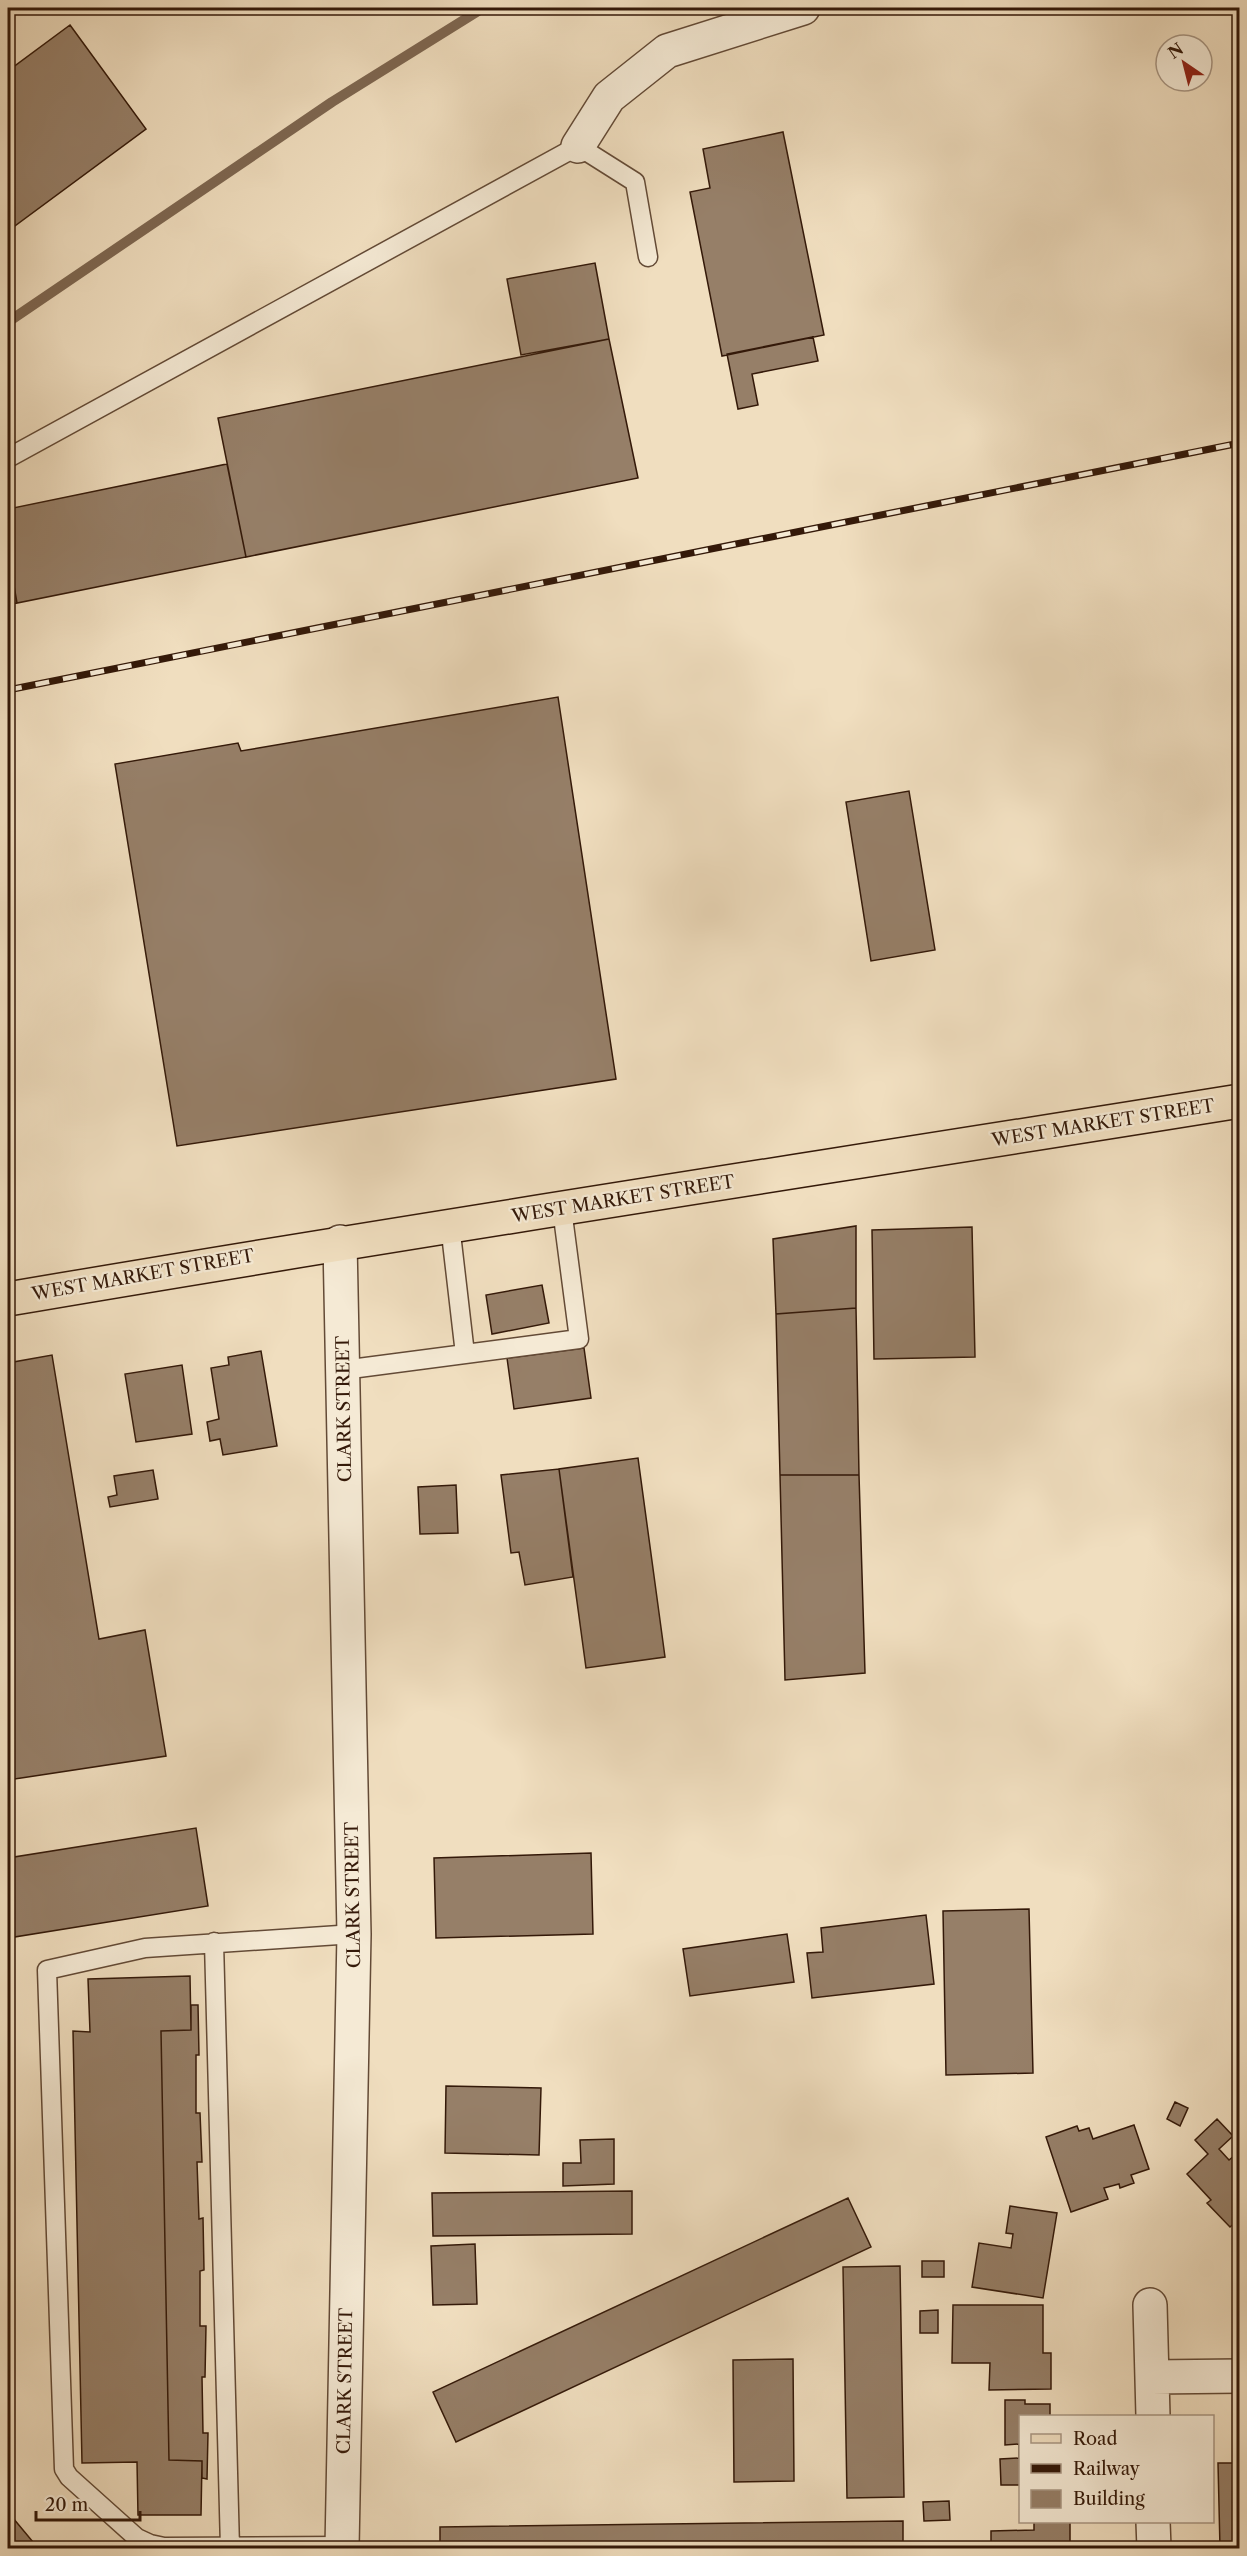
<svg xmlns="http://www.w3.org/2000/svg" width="1247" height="2556" viewBox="0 0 1247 2556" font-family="'Libre Caslon Text',serif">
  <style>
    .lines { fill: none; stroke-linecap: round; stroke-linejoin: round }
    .stream { stroke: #7e6751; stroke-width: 10 }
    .building { fill: #967f68; stroke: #341909; stroke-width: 1.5 }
    .service-casing { stroke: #634a36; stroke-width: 21 }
    .minor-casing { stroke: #634a36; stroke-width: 36 }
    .primary-casing { stroke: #341909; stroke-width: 36 }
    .service { stroke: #f5ead5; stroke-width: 18 }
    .minor { stroke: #f5ead5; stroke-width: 33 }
    .primary { stroke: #f0debf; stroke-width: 33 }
    .rail-casing { stroke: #341909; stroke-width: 7 }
    .rail { stroke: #f5ead5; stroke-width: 4.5; stroke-dasharray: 14; stroke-linecap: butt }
    .labels { text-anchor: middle; stroke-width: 4.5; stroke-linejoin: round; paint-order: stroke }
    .street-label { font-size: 18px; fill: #341909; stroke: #f5ead5 }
  </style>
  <rect width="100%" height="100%" fill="#f0debf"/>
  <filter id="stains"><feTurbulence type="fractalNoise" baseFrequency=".00333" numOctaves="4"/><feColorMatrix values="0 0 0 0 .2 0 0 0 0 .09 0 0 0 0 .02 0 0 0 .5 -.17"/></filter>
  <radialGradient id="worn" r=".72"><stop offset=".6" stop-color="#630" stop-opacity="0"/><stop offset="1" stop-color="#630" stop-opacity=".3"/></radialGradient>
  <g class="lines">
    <!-- stream -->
    <path class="stream" d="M 8,322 L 332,102 L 483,8"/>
  </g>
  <!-- building -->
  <path class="building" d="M 70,25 L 146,129 L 8,231 L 8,71 Z
    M 783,132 L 824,335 L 722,356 L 690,192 L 710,188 L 703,149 Z
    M 595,263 L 609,339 L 521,355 L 507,279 Z
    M 813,337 L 818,361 L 752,374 L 758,405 L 738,409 L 727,354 Z
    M 609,339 L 638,478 L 246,557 L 218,418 Z
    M 227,464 L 246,557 L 17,603 L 8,552 L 8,509 Z
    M 8,552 L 17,603 L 8,605 Z
    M 558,697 L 616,1079 L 177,1146 L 115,764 L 238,743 L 241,751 Z
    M 909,791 L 935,950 L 871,961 L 846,802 Z
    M 856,1226 L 856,1308 L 776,1314 L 773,1239 Z
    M 972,1227 L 975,1357 L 874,1359 L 872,1230 Z
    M 542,1285 L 549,1323 L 492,1334 L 486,1295 Z
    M 856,1308 L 859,1475 L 780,1475 L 776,1314 Z
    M 584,1348 L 591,1398 L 514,1409 L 507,1358 Z
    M 261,1351 L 277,1446 L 223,1455 L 220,1439 L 210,1441 L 207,1422 L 219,1419 L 211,1368 L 229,1365 L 228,1357 Z
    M 52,1355 L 99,1639 L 145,1630 L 166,1756 L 8,1780 L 8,1363 Z
    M 182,1365 L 192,1434 L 136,1442 L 125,1374 Z
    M 638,1458 L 665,1657 L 586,1668 L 559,1469 Z
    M 559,1469 L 573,1577 L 525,1585 L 519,1552 L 511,1553 L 501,1475 Z
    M 153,1470 L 158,1499 L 110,1507 L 108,1497 L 117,1495 L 114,1476 Z
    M 780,1475 L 859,1475 L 865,1673 L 785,1680 Z
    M 456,1485 L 458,1533 L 420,1534 L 418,1487 Z
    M 196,1828 L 208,1906 L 8,1938 L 8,1858 Z
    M 591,1853 L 593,1934 L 436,1938 L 434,1858 Z
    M 1029,1909 L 1033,2073 L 946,2075 L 943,1911 Z
    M 926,1915 L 934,1984 L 812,1998 L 807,1953 L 823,1952 L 821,1928 Z
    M 787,1934 L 794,1982 L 690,1996 L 683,1949 Z
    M 190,1976 L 191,2030 L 161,2031 L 169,2460 L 202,2461 L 201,2515 L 138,2515 L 137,2462 L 82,2463 L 73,2031 L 90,2032 L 88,1979 Z
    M 191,2005 L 198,2005 L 199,2055 L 196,2055 L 196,2113 L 200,2113 L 202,2162 L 197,2162 L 199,2219 L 203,2218 L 204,2270 L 200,2271 L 200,2326 L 206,2326 L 205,2377 L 202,2377 L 203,2433 L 208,2433 L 207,2479 L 202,2478 L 202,2461 L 169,2460 L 161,2031 L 191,2030 Z
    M 446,2086 L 541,2088 L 539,2155 L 445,2153 Z
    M 1175,2102 L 1188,2108 L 1180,2126 L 1167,2119 Z
    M 1217,2119 L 1233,2136 L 1219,2149 L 1229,2160 L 1240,2151 L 1240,2218 L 1230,2227 L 1207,2203 L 1211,2200 L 1187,2174 L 1208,2154 L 1195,2140 Z
    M 1134,2125 L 1149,2169 L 1131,2175 L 1134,2183 L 1120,2188 L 1119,2184 L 1104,2188 L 1108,2199 L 1071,2212 L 1046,2137 L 1077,2126 L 1079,2131 L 1089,2128 L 1093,2139 Z
    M 614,2139 L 614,2184 L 563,2186 L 563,2163 L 581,2163 L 580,2140 Z
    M 632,2191 L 632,2234 L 433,2236 L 432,2193 Z
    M 848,2198 L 871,2247 L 456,2442 L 433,2392 Z
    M 1010,2206 L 1057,2213 L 1043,2298 L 972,2287 L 979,2243 L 1011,2248 L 1013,2234 L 1006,2233 Z
    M 475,2244 L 477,2304 L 433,2305 L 431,2246 Z
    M 922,2261 L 944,2261 L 944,2277 L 922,2277 Z
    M 900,2266 L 904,2497 L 847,2498 L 843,2267 Z
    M 953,2305 L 1043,2305 L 1043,2353 L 1051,2353 L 1051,2389 L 989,2390 L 990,2363 L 952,2363 Z
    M 938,2310 L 938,2333 L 920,2333 L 920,2311 Z
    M 793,2359 L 794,2481 L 734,2482 L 733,2360 Z
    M 1005,2400 L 1025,2400 L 1025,2404 L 1050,2404 L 1050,2416 L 1020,2416 L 1020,2485 L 1001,2485 L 1000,2459 L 1019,2458 L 1019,2444 L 1005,2445 Z
    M 1218,2463 L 1240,2463 L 1240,2548 L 1220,2548 Z
    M 949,2501 L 950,2520 L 924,2521 L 923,2502 Z
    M 8,2512 L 38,2548 L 8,2548 Z
    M 903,2521 L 903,2548 L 440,2548 L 440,2527 Z
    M 1034,2522 L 1070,2522 L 1070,2548 L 991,2548 L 991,2531 L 1034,2530 Z"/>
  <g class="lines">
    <defs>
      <path id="service" d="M 8,458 L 578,146 L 635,182 L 648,257
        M 450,1225 L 465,1354
        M 343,1370 L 579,1339 L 562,1209
        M 214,1942 L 230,2548
        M 342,2546 L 164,2547 L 150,2544 L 137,2538 L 69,2477 L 64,2469 L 47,1970 L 145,1948 L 354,1934"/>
      <path id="minor" d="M 578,146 L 609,97 L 667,51 L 803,8
        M 340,1242 L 354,1934 L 342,2548
        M 1150,2305 L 1153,2416
        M 1152,2377 L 1240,2376
        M 1153,2522 L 1154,2548"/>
      <path id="primary" d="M 8,1299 C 417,1229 829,1167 1240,1101"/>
    </defs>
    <!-- service casing -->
    <use href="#service" class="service-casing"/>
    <!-- minor casing -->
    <use href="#minor" class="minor-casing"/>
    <!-- primary casing -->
    <use href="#primary" class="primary-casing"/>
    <!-- service -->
    <use href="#service" class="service"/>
    <!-- minor -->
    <use href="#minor" class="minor"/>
    <!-- primary -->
    <use href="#primary" class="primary"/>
    <defs>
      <path id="rail" d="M 8,690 L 1240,443"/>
    </defs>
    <!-- rail casing -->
    <use href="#rail" class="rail-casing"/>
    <!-- rail -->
    <use href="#rail" class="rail"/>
  </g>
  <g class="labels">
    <!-- street labels -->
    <g class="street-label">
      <text transform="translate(1103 1123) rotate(-9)" y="6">WEST MARKET STREET</text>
      <text transform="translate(623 1199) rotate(-9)" y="6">WEST MARKET STREET</text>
      <text transform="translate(143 1275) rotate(-10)" y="6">WEST MARKET STREET</text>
      <text transform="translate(344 1409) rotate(-91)" y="6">CLARK STREET</text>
      <text transform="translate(353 1895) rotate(-91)" y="6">CLARK STREET</text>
      <text transform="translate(345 2381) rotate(-89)" y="6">CLARK STREET</text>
    </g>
  </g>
  <!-- margin -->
  <rect width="1247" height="2556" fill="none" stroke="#f0debf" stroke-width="30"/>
  <rect x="9" y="9" width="1229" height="2538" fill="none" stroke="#341909" stroke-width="3"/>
  <rect x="15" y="15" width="1217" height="2526" fill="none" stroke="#341909" stroke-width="1.5"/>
  <!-- legend -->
  <rect x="1019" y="2415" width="195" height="108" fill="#f5ead5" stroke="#a89683" stroke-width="1.5"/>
  <rect x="1031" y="2434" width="30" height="9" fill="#f0debf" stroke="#a89683" stroke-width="1.5"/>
  <text x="1073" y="2445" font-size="18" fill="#341909">Road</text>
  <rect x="1031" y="2464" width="30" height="9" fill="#341909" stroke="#a89683" stroke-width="1.5"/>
  <text x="1073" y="2475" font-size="18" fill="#341909">Railway</text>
  <rect x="1031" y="2490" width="30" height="18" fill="#967f68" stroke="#a89683" stroke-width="1.5"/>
  <text x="1073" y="2505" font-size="18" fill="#341909">Building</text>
  <!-- north arrow -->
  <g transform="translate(1184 63) rotate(325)"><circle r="28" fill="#f5ead5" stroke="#a89683" stroke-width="1.5"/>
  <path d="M0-4.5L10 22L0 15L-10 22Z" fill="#8f2418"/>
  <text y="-9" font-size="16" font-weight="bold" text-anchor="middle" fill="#341909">N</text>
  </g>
  <!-- scale -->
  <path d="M36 2511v9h104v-9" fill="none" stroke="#341909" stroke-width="3"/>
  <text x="45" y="2511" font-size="18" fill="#341909" stroke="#f5ead5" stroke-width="4.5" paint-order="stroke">20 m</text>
  <rect width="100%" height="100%" filter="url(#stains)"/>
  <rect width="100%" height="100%" fill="url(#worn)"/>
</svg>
